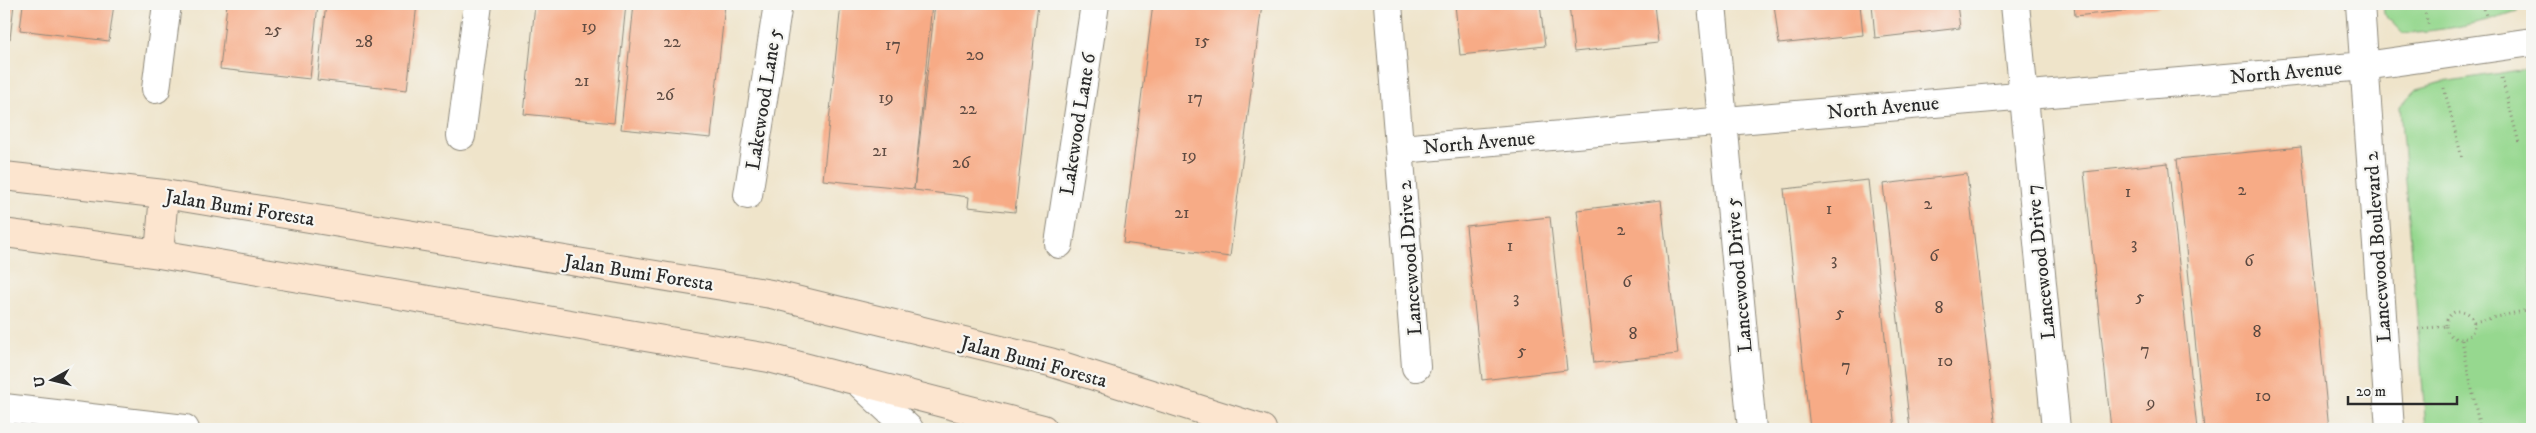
<svg xmlns="http://www.w3.org/2000/svg" width="2536" height="433" viewBox="0 0 2536 433" font-family="'IM FELL DW Pica',serif">
  <style>
    .green { fill: #96d88f; stroke: #60825d }
    .building { fill: #f7ab86 }
    .lines { fill: none; stroke-linecap: round; stroke-linejoin: round }
    .street-casing { stroke: #8d887a; stroke-width: 30 }
    .secondary-casing { stroke: #8d887a; stroke-width: 30 }
    .path { stroke: #8d887a; stroke-width: 3; stroke-dasharray: 1 4; stroke-linecap: butt }
    .street { stroke: #fff; stroke-width: 28 }
    .secondary { stroke: #fce5cf; stroke-width: 28 }
    .labels { text-anchor: middle; stroke-width: 4.5; stroke-linejoin: round; paint-order: stroke }
    .number-label { font-size: 18px; fill: #5e4b42 }
    .street-label { font-size: 20px; fill: #2b2b2b; stroke: #f6f6f2 }
  </style>
  <rect width="100%" height="100%" fill="#f6f6f2"/>
  <filter id="ink" filterUnits="userSpaceOnUse"><feTurbulence type="fractalNoise" baseFrequency=".02" numOctaves="2"/><feDisplacementMap in="SourceGraphic" scale="10" xChannelSelector="R" yChannelSelector="G"/><feConvolveMatrix kernelMatrix="1 2 1 2 8 2 1 2 1" color-interpolation-filters="sRGB"/></filter>
  <filter id="wash" filterUnits="userSpaceOnUse"><feTurbulence type="fractalNoise" baseFrequency=".0096" numOctaves="4" result="noise"/><feDisplacementMap in="SourceGraphic" scale="20" xChannelSelector="R" yChannelSelector="G"/><feGaussianBlur stdDeviation="1.12" result="paint"/><feColorMatrix in="noise" values="0 0 0 0 0 0 0 0 0 0 0 0 0 0 0 0 0 1.4 0 .05"/><feComposite in="paint" operator="in"/></filter>
  <g filter="url(#wash)">
    <rect width="100%" height="100%" fill="#efe4ca"/>
    <!-- green -->
    <path class="green" d="M 2383,4 L 2519,4 L 2517,11 C 2479,24 2442,31 2402,33 L 2384,14 Z
      M 2532,68 L 2532,429 L 2426,429 L 2400,107 L 2417,89 L 2443,82 Z"/>
    <g id="blocks">
      <!-- building -->
      <path class="building" d="M 4,4 L 14,4 L 10,39 L 4,38 Z
        M 23,4 L 114,4 L 109,41 L 20,30 Z
        M 227,4 L 318,4 L 310,79 L 220,69 Z
        M 326,4 L 417,4 L 407,90 L 317,80 Z
        M 535,4 L 626,4 L 614,123 L 524,114 Z
        M 634,4 L 725,4 L 711,138 L 621,129 Z
        M 841,4 L 932,4 L 914,189 L 823,180 Z
        M 935,4 L 1038,4 L 1015,212 L 968,207 L 969,197 L 914,190 Z
        M 1153,4 L 1262,4 L 1230,257 L 1123,243 Z
        M 1455,4 L 1540,4 L 1545,46 L 1460,55 Z
        M 1569,4 L 1654,4 L 1658,43 L 1574,52 Z
        M 1774,4 L 1860,4 L 1863,35 L 1779,44 Z
        M 1872,4 L 1957,4 L 1960,28 L 1875,38 Z
        M 2074,4 L 2160,4 L 2160,7 L 2075,16 Z
        M 2301,147 L 2329,429 L 2204,429 L 2177,159 Z
        M 2168,163 L 2197,429 L 2111,429 L 2084,172 Z
        M 1967,174 L 1996,429 L 1910,429 L 1883,184 Z
        M 1868,180 L 1895,429 L 1810,429 L 1784,189 Z
        M 1661,200 L 1678,354 L 1594,363 L 1577,210 Z
        M 1550,217 L 1567,370 L 1482,380 L 1466,226 Z"/>
    </g>
  </g>
  <g filter="url(#ink)">
    <use href="#blocks" fill-opacity="0" stroke="#8d887a" stroke-width="1"/>
    <g class="lines">
      <defs>
        <path id="street" d="M 1388,4 L 1416,367
          M 1712,4 L 1752,429
          M 2015,4 L 2056,429
          M 2360,4 L 2390,429
          M 156,89 L 167,4
          M 461,136 L 478,4
          M 1401,149 L 2365,66 L 2532,42
          M 748,195 L 778,4
          M 1059,244 L 1095,4
          M 856,380 L 909,429
          M 4,408 L 185,429"/>
        <path id="secondary" d="M 4,176 L 164,194 L 771,294 L 1050,362 L 1262,429
          M 4,233 L 159,254 L 769,358 L 1043,429
          M 159,254 L 164,194"/>
      </defs>
      <!-- street casing -->
      <use href="#street" class="street-casing"/>
      <!-- secondary casing -->
      <use href="#secondary" class="secondary-casing"/>
      <!-- path -->
      <path class="path" d="M 2423,4 L 2428,24
        M 2483,4 L 2486,16
        M 2502,78 L 2519,143
        M 2444,88 L 2462,158
        M2446 325a14 14 0 1 1 28 0a14 14 0 1 1-28 0Z
        M 2474,322 L 2532,309
        M 2418,329 L 2446,326
        M 2462,340 L 2480,429"/>
      <!-- street -->
      <use href="#street" class="street"/>
      <!-- secondary -->
      <use href="#secondary" class="secondary"/>
    </g>
  </g>
  <g class="labels">
    <!-- number labels -->
    <g class="number-label">
      <text x="589" y="32">19</text>
      <text x="273" y="35">25</text>
      <text x="1202" y="46">15</text>
      <text x="364" y="47">28</text>
      <text x="672" y="47">22</text>
      <text x="893" y="50">17</text>
      <text x="975" y="60">20</text>
      <text x="582" y="86">21</text>
      <text x="665" y="100">26</text>
      <text x="886" y="103">19</text>
      <text x="1195" y="103">17</text>
      <text x="968" y="114">22</text>
      <text x="880" y="156">21</text>
      <text x="1189" y="161">19</text>
      <text x="961" y="168">26</text>
      <text x="2242" y="195">2</text>
      <text x="2128" y="197">1</text>
      <text x="1928" y="209">2</text>
      <text x="1829" y="214">1</text>
      <text x="1182" y="218">21</text>
      <text x="1621" y="235">2</text>
      <text x="2134" y="249">3</text>
      <text x="1510" y="251">1</text>
      <text x="1934" y="261">6</text>
      <text x="1834" y="265">3</text>
      <text x="2249" y="266">6</text>
      <text x="1627" y="287">6</text>
      <text x="2140" y="302">5</text>
      <text x="1516" y="303">3</text>
      <text x="1939" y="313">8</text>
      <text x="1840" y="318">5</text>
      <text x="2257" y="337">8</text>
      <text x="1633" y="339">8</text>
      <text x="2145" y="355">7</text>
      <text x="1522" y="356">5</text>
      <text x="1945" y="366">10</text>
      <text x="1846" y="371">7</text>
      <text x="2263" y="401">10</text>
      <text x="2151" y="408">9</text>
    </g>
    <!-- street labels -->
    <g class="street-label">
      <text transform="translate(2286 72) rotate(-5)" y="7">North Avenue</text>
      <text transform="translate(763 99) rotate(-81)" y="7">Lakewood Lane 5</text>
      <text transform="translate(1883 107) rotate(-5)" y="7">North Avenue</text>
      <text transform="translate(1077 124) rotate(-81)" y="7">Lakewood Lane 6</text>
      <text transform="translate(1479 142) rotate(-5)" y="7">North Avenue</text>
      <text transform="translate(240 207) rotate(9)" y="7">Jalan Bumi Foresta</text>
      <text transform="translate(2377 247) rotate(-94)" y="7">Lancewood Boulevard 2</text>
      <text transform="translate(1409 258) rotate(-94)" y="7">Lancewood Drive 2</text>
      <text transform="translate(2040 262) rotate(-96)" y="7">Lancewood Drive 7</text>
      <text transform="translate(639 272) rotate(9)" y="7">Jalan Bumi Foresta</text>
      <text transform="translate(1738 275) rotate(-95)" y="7">Lancewood Drive 5</text>
      <text transform="translate(1034 361) rotate(15)" y="7">Jalan Bumi Foresta</text>
    </g>
  </g>
  <!-- margin -->
  <rect width="2536" height="433" fill="none" stroke="#f6f6f2" stroke-width="20"/>
  <!-- north arrow -->
  <g transform="translate(52 380) rotate(262)" stroke="#f6f6f2" stroke-width="4" paint-order="stroke">
  <path d="M0-4L9 19L0 12L-9 19Z" fill="#2b2b2b"/>
  <text y="-8" font-size="14" font-weight="bold" text-anchor="middle" fill="#2b2b2b">U</text>
  </g>
  <!-- scale -->
  <path d="M2348 396v8h109v-8" fill="none" stroke="#2b2b2b" stroke-width="2.5"/>
  <text x="2356" y="396" font-size="15" fill="#2b2b2b" stroke="#f6f6f2" stroke-width="4" paint-order="stroke">20 m</text>
</svg>
